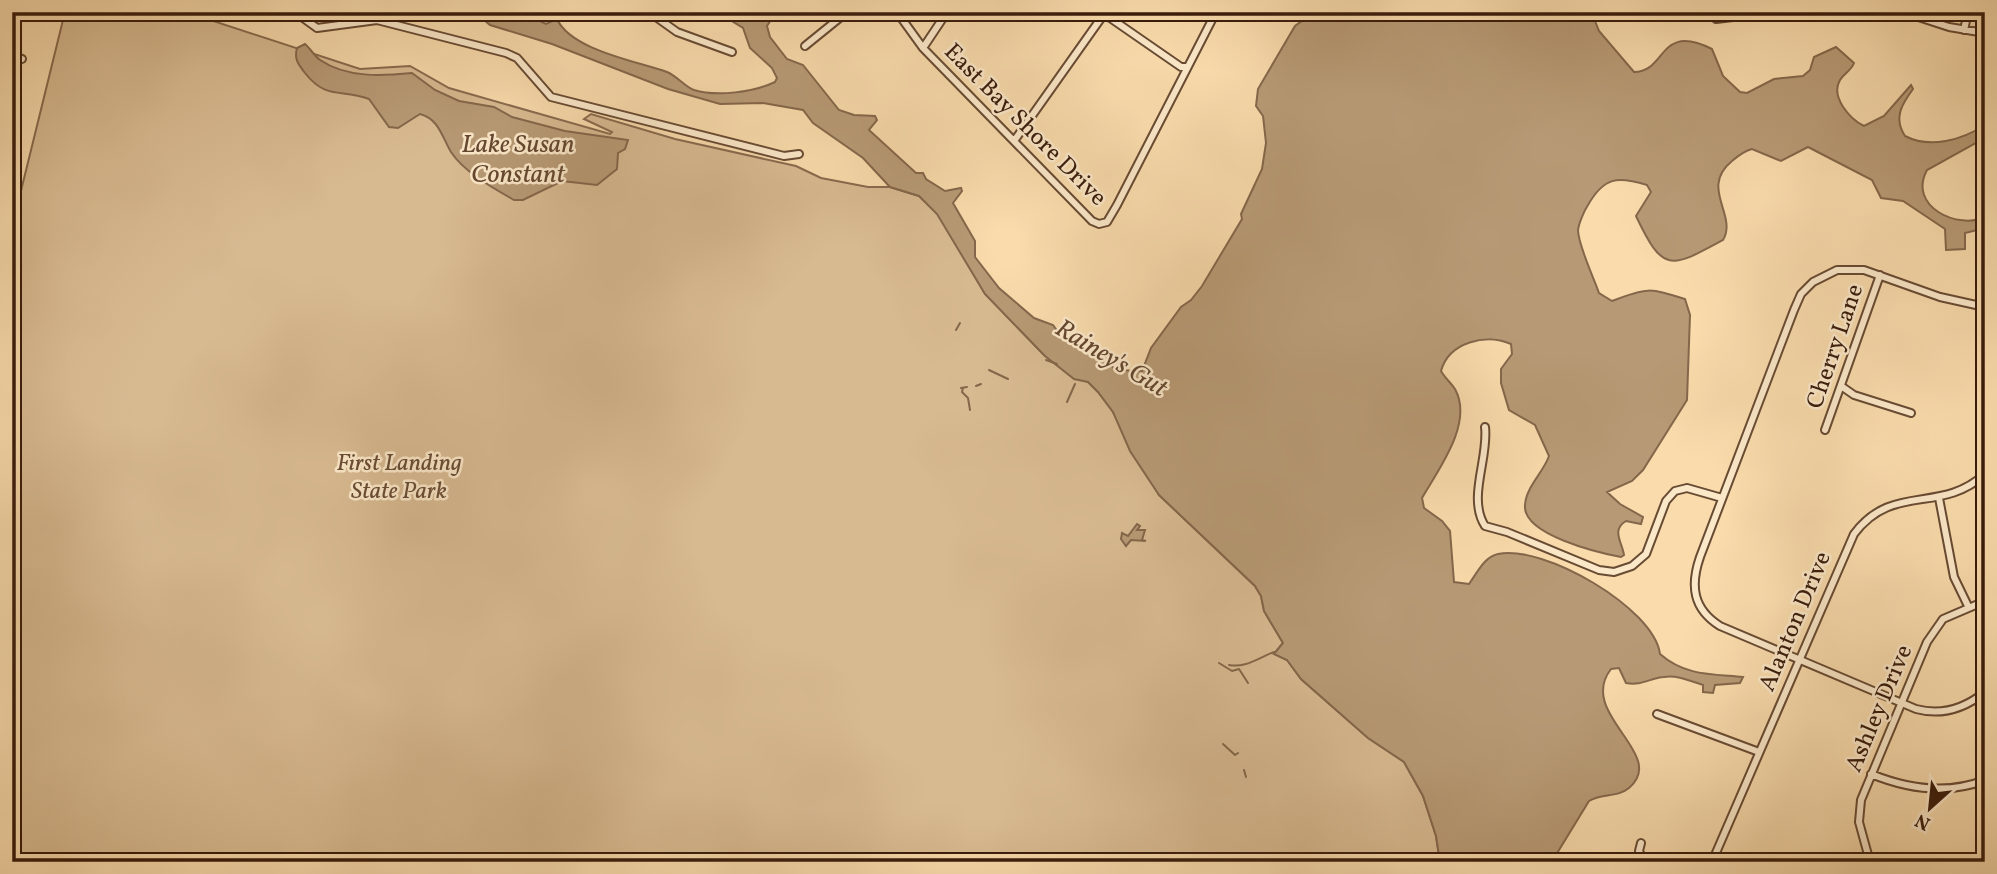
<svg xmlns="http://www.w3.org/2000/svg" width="1997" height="874" viewBox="0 0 1997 874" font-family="Vollkorn,serif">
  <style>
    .green { fill: #d8ba91; stroke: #886a4e; stroke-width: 2 }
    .water { fill: #b79a75; stroke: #84674b; stroke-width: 2 }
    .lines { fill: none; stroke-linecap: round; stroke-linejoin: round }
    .stream { stroke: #84674b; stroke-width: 2 }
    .minor-casing { stroke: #684b33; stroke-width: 10 }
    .minor { stroke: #fbe8c9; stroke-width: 6 }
    .labels { text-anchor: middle; stroke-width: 5; stroke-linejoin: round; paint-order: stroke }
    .street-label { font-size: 24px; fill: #381b0b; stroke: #fbe8c9 }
    .park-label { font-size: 24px; font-style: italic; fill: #684b33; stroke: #fbe8c9 }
    .water-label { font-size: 26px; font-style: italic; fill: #644730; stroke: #fbe8c9 }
  </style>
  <rect width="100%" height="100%" fill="#f9dbac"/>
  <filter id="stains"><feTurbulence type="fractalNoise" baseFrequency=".00286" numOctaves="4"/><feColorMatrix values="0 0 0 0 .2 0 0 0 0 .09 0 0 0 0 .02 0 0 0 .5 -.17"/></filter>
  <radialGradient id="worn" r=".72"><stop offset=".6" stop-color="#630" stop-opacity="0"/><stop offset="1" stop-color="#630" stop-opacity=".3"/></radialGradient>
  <!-- green -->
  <path class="green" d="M 58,12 L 186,12 L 360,69 L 410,66 L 449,88 L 610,134 L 612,132 L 584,119 L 591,114 L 675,139 L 796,166 L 821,178 L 868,187 L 890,187 L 919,196 L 938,214 L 985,294 L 1045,356 L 1059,364 L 1069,375 L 1088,382 L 1098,392 L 1113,412 L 1159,495 L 1255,586 L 1261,596 L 1264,611 L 1283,643 L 1274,654 L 1287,660 L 1301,679 L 1368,738 L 1404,762 L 1423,796 L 1436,836 L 1440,862 L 12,862 L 12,210 L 17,207 L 63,20 Z"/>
  <!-- water -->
  <path class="water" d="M 475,12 L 491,12 L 506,21 L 529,16 L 546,24 L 557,19 C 571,50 636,61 667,72 C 677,76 685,87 694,90 C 717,97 754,92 775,82 L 777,78 L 772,68 L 750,48 L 743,28 L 717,12 L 776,12 L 767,26 L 770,37 L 787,59 L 803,65 L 839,110 L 854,115 L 875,116 L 877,120 L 869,130 L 916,173 L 923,173 L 926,179 L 945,191 L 961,188 L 962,191 L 953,203 L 975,241 L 975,257 L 999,288 L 1034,318 L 1053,325 L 1061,336 L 1091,353 L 1105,357 L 1115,370 L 1142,371 L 1151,348 L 1181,307 L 1191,300 L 1202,286 L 1242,219 L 1241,214 L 1262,169 L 1266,143 L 1263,116 L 1256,106 L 1258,89 L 1295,26 L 1314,12 L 1632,12 L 1595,21 L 1599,31 L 1634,72 C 1667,72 1658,22 1712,49 L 1723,76 L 1740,92 L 1747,93 L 1774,79 L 1803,76 L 1810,70 L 1814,57 L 1836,47 L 1854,63 C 1851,71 1844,73 1840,80 C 1830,97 1850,119 1864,126 L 1884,116 L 1911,85 L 1913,89 C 1902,104 1893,118 1905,136 C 1930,149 1962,140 1985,125 L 1985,138 L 1927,170 C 1907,207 1959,230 1985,217 L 1985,228 L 1965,233 L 1965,249 L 1946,250 L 1945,229 L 1903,201 L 1881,198 L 1872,180 L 1808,147 L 1781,161 L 1752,149 C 1744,151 1739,155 1732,161 C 1699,188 1738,215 1723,240 C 1670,269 1663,273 1636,216 L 1651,192 L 1647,185 C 1617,176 1604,177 1588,205 C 1584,211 1579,223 1578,230 C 1578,245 1594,278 1599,293 L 1612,301 C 1647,287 1650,288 1685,299 L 1690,315 L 1687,400 L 1643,470 L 1632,481 L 1607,492 L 1620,504 L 1643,517 L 1641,524 L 1626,521 C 1611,530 1622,542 1624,555 L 1621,557 C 1600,553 1522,535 1525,505 C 1526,487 1543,473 1549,456 L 1535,425 L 1509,410 L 1501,383 L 1501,369 L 1512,354 L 1511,344 C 1486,333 1449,342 1441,371 C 1445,378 1451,383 1455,389 C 1474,423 1438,470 1422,498 L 1424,508 L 1442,521 L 1450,531 L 1454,582 L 1469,584 C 1477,573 1484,557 1498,554 C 1543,544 1654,608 1660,654 C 1685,676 1712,674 1743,677 L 1740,683 L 1715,685 L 1713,693 L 1703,692 L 1703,685 C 1690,681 1678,675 1664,677 C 1650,678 1642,686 1626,683 L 1619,668 L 1611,669 C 1576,714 1669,754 1629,788 C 1617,798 1601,793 1589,801 L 1556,855 L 1557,862 L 1440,862 L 1436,836 L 1423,796 L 1404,762 L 1368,738 L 1301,679 L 1287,660 L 1274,654 L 1283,643 L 1264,611 L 1261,596 L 1255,586 L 1159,495 L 1130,451 L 1113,412 L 1098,392 L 1088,382 L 1074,379 L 1045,356 L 985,294 L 937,214 L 919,196 L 890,187 L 863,158 L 813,123 L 803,110 L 763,103 L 720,104 L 668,89 L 552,44 L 490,25 Z
    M 305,44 C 311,49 314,56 320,60 C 347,78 381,76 412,73 L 435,90 L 459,101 L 494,107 L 512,117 L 565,131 L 628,140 L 625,149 L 618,153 L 617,169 L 597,185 L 562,181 L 523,200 L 514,200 C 493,188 464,172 451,152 C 442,137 439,119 420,114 L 398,128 L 389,127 L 369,99 C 341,88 327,101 305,73 C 298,64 294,59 297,48 Z
    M 1137,524 L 1140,526 L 1137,530 L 1145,530 L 1142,540 L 1146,541 L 1131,540 L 1126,546 L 1121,539 L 1122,533 L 1128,536 Z"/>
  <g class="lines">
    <!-- stream -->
    <path class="stream" d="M 956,330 L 960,323
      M 1046,360 L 1057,364
      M 989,370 L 1008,379
      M 976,386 L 981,384
      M 961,388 L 967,387
      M 963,388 L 962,392 L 968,398 L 970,410
      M 1067,402 L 1075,384
      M 1219,663 L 1232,671 L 1239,669 L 1248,683
      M 1229,665 C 1246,668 1258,658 1274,652
      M 1223,744 L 1235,755 L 1238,753
      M 1244,770 L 1246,777"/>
    <defs>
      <path id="minor" d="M 295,12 L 317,28 L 377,20 L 506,53 L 517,58 L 551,97 L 784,156 L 799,154
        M 649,12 L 677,32 L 732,52
        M 897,12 L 923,48 L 1092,221 L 1099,224 L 1107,222 L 1117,205 L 1216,12
        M 1903,12 L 1949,27 L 1985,33
        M 1103,13 L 1181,67 L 1186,67
        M 1716,19 L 1775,12
        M 1964,30 L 1968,12
        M 805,46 L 847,12
        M 923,48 L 947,12
        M 12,55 L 22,59
        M 1014,141 L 1104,14
        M 1985,307 L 1940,297 L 1864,270 L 1837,270 L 1813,282 L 1801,294 L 1794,310 L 1700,557 C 1690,586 1693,609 1720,626 L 1916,709 C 1942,716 1964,709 1985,692
        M 1841,386 L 1854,395 L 1911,413
        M 1485,427 C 1489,458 1467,498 1485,526 L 1507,532 L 1599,570 L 1614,572 L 1632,566 L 1646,554 L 1666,501 L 1675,491 L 1687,488 L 1722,498
        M 1825,430 L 1880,275
        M 1939,498 L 1954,577 L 1968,606
        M 1657,714 L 1759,752
        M 1871,774 C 1908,789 1947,795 1985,780
        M 1641,843 L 1639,851 L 1644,862
        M 1712,862 L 1854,534 C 1893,482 1940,515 1985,474
        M 1870,862 L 1859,822 L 1861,800 L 1927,642 L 1943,619 L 1985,601"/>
    </defs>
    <!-- minor casing -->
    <use href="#minor" class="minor-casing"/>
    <!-- minor -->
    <use href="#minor" class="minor"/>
  </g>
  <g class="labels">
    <!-- street labels -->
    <g class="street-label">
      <text transform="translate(1026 124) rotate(45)" y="8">East Bay Shore Drive</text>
      <text transform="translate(1834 346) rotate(-71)" y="8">Cherry Lane</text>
      <text transform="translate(1794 621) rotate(-67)" y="8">Alanton Drive</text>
      <text transform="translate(1878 708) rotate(-67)" y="8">Ashley Drive</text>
    </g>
    <!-- park labels -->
    <g class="park-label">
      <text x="399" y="470">First Landing<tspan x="399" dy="28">State Park</tspan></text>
    </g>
    <!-- water labels -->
    <g class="water-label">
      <text x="518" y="152">Lake Susan<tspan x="518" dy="30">Constant</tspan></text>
      <text transform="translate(1112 357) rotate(31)" y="9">Rainey's Gut</text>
    </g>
  </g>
  <!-- margin -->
  <rect width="1997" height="874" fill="none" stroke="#f9dbac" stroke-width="42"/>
  <rect x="14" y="14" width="1969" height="846" fill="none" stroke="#381b0b" stroke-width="3.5"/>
  <rect x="21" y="21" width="1955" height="832" fill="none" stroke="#381b0b" stroke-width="2"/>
  <!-- north arrow -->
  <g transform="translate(1930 808) rotate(207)" stroke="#fbe8c9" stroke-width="5" paint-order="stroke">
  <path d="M0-5L12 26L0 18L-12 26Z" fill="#381b0b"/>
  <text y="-10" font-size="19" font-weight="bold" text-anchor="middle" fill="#381b0b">N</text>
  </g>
  <rect width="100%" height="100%" filter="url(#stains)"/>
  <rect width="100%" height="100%" fill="url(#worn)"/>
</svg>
